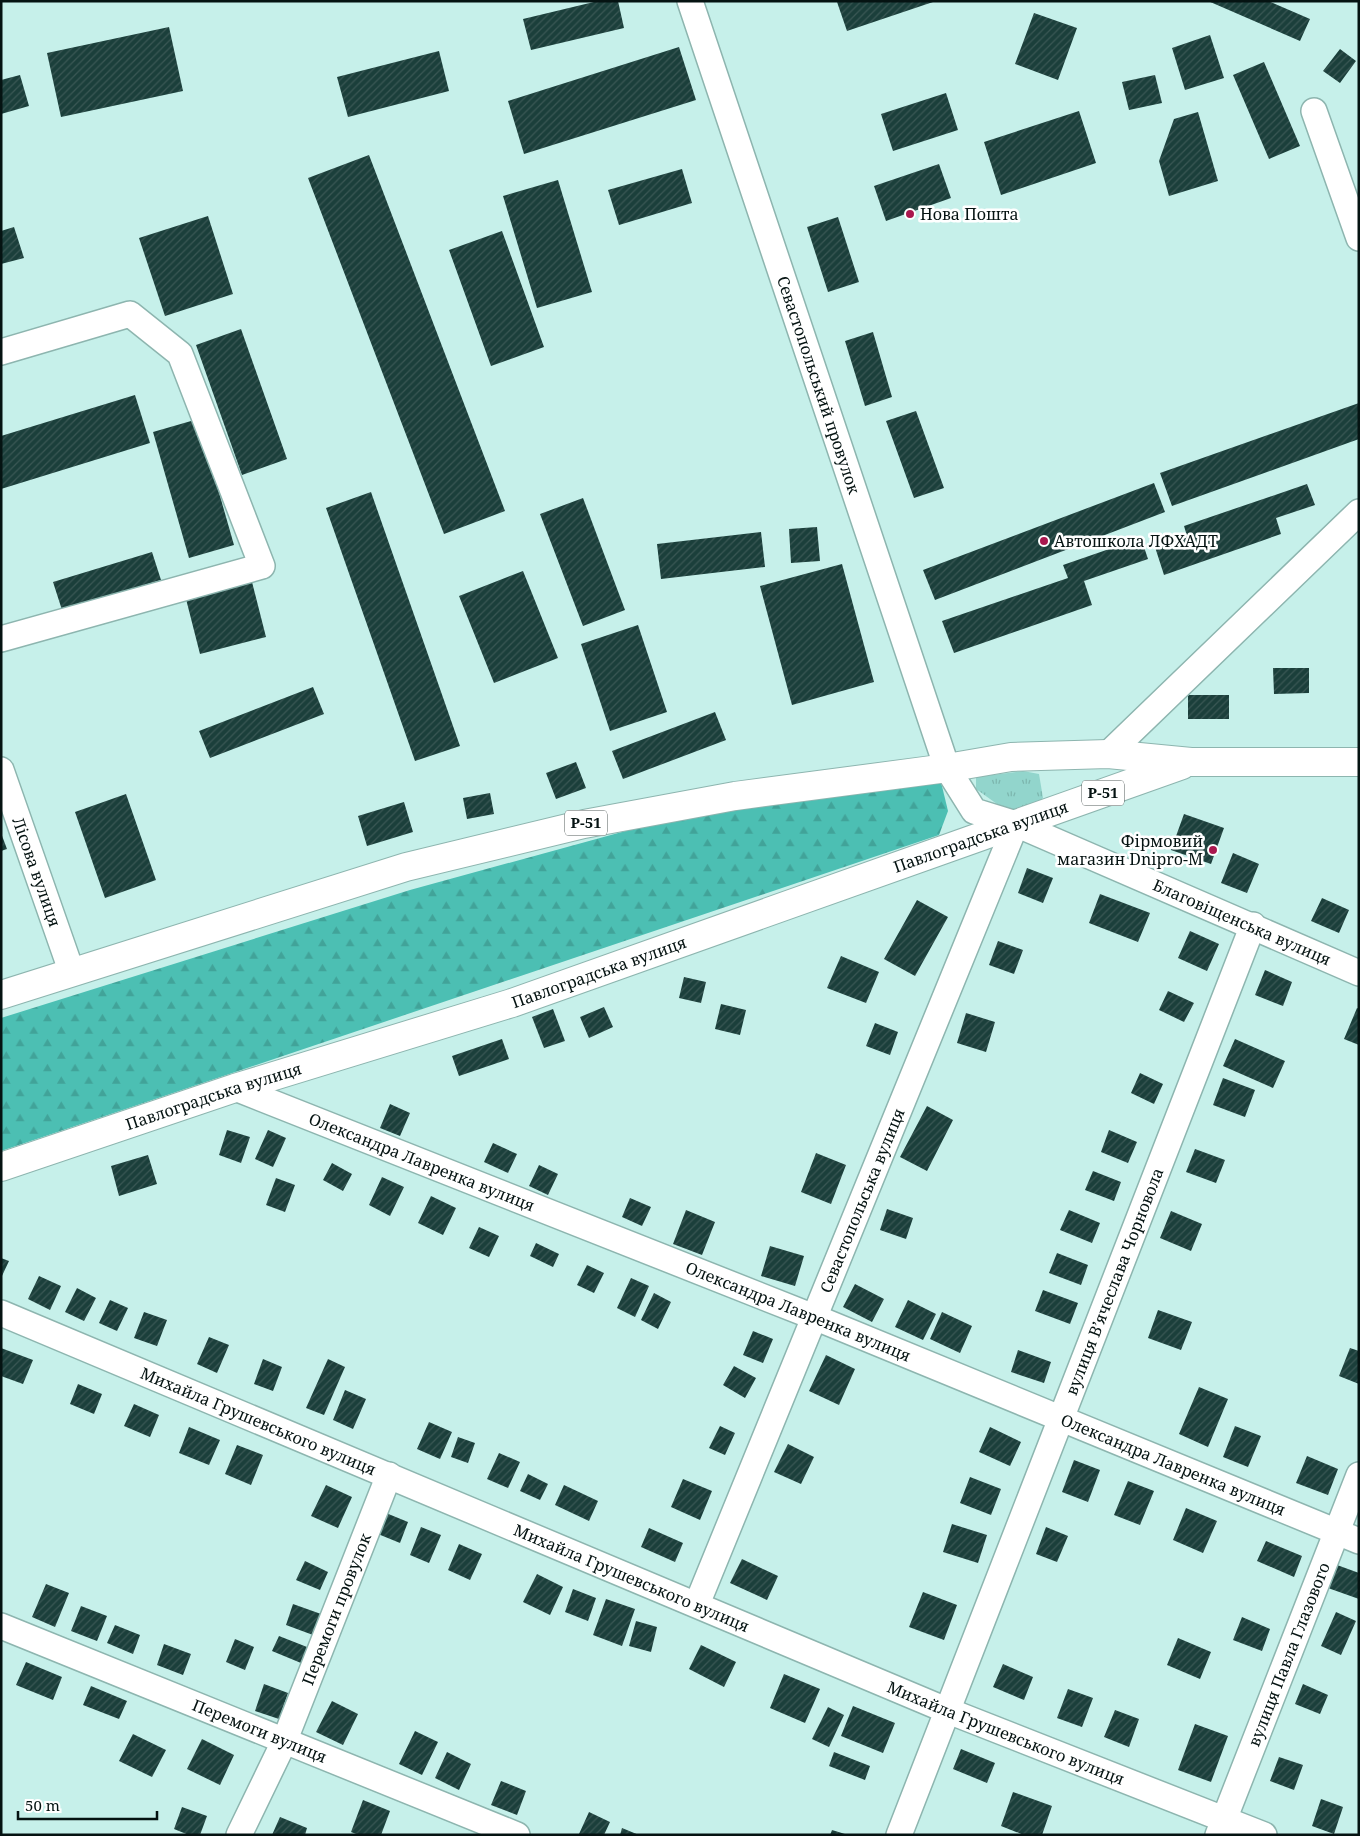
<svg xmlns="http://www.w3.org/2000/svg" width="1360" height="1836" viewBox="0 0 1360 1836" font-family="'Noto Serif',serif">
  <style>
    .grass { fill: url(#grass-tufts) }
    .forest { fill: url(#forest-firs) }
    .building { fill: url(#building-hatch) }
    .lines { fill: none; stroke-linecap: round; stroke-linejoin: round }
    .minor-casing { stroke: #8db5af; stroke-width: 28 }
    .major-casing { stroke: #8db5af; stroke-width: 30 }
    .minor { stroke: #fff; stroke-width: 25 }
    .major { stroke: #fff; stroke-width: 28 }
    .poi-dot { fill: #aa174e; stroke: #fff; stroke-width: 2 }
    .labels { text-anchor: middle; stroke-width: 5; stroke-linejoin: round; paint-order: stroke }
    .shield { fill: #fff; stroke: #505a59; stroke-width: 1 }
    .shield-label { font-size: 15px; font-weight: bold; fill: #051312 }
    .poi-label { font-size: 16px; fill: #051312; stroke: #fff; text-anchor: start }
    .street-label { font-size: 16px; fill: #051312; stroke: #fff }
  </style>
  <defs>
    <pattern id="grass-tufts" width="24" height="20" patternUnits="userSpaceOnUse" patternTransform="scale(1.25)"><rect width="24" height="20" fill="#92d5cc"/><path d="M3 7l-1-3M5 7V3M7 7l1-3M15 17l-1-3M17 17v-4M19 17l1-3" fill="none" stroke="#7cb6ae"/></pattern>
    <pattern id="forest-firs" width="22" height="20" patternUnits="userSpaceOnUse" patternTransform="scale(1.25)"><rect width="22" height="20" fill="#4cbfb3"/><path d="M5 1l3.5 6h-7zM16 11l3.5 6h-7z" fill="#41a399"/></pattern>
    <pattern id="building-hatch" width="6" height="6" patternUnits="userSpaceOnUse" patternTransform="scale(1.25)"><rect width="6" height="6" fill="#1b3f3b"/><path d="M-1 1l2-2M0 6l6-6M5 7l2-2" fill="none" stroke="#3a5754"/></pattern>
  </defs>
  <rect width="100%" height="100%" fill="#c6f0ea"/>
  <!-- grass -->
  <path class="grass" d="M 1023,771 L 1039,774 L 1043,798 L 1031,809 L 1004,809 L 976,789 L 976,777 Z"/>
  <!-- forest -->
  <path class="forest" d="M 941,782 L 948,811 L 939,835 L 1,1151 L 1,1018 L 410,890 L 702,810 Z"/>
  <!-- building -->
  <path class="building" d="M 598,1 L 618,1 L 624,28 L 531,50 L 523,19 Z
    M 840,1 L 933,1 L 933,2 L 847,31 L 837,2 Z
    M 1208,1 L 1268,1 L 1310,19 L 1300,41 Z
    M 1034,13 L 1077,28 L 1058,80 L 1015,64 Z
    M 169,27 L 183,91 L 61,117 L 47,53 Z
    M 1210,35 L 1224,78 L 1185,90 L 1172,48 Z
    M 679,47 L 696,100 L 524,154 L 508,101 Z
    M 1340,49 L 1356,61 L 1340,83 L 1323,71 Z
    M 439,51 L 449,91 L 348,117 L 337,77 Z
    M 1264,62 L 1300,146 L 1269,159 L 1233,75 Z
    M 20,75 L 29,106 L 1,114 L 1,80 Z
    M 1155,75 L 1162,103 L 1129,110 L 1122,82 Z
    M 946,93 L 958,130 L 893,151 L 881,114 Z
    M 1079,111 L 1096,163 L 1001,195 L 984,142 Z
    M 1198,112 L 1218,181 L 1169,196 L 1159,161 L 1174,119 Z
    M 369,155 L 505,511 L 444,534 L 308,178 Z
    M 939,164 L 951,198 L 886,221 L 874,186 Z
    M 682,169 L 692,203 L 619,225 L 608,190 Z
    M 558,180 L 592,292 L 537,308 L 503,196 Z
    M 208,216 L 233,294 L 165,316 L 139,238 Z
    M 838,217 L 859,282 L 828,292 L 807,227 Z
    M 14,227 L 24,258 L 1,264 L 1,231 Z
    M 502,231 L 544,347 L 491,366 L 449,250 Z
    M 241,329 L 287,459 L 242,475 L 196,345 Z
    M 873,332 L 892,397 L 865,406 L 845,341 Z
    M 135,395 L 150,443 L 1,489 L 1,436 Z
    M 1359,403 L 1359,439 L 1172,506 L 1160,473 Z
    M 916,411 L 944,488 L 914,498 L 886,421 Z
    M 198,419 L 234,545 L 189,558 L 153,432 Z
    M 1154,483 L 1165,512 L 935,600 L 923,570 Z
    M 1307,484 L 1315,505 L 1276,518 L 1281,534 L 1164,575 L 1155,547 L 1187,536 L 1184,526 Z
    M 371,492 L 460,746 L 415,761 L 326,508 Z
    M 583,498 L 625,610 L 583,626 L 540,514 Z
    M 817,527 L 820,561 L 791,563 L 789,529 Z
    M 761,532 L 765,567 L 661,579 L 657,544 Z
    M 1141,538 L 1148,559 L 1084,581 L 1092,605 L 954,653 L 942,621 L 1068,578 L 1063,565 Z
    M 152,552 L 161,580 L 62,610 L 53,582 Z
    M 842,564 L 874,682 L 792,705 L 760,586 Z
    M 523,571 L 558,658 L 494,683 L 459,596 Z
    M 252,582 L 266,637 L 200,654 L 186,599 Z
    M 638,625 L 667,712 L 610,731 L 581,644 Z
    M 1273,668 L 1309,668 L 1309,693 L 1274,694 Z
    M 313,687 L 324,714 L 210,758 L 199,731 Z
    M 1188,695 L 1229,695 L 1229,719 L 1188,719 Z
    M 715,712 L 726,740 L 623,779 L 612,751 Z
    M 576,762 L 586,788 L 556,799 L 546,773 Z
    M 490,793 L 494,814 L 467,819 L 463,798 Z
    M 126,794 L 156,880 L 105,898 L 75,812 Z
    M 404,802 L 413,832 L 367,846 L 358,816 Z
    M 1184,814 L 1224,828 L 1211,864 L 1171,850 Z
    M 1,833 L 7,849 L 1,851 Z
    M 1233,853 L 1259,864 L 1247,893 L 1221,883 Z
    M 1027,868 L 1053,878 L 1043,903 L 1018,893 Z
    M 1100,894 L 1150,913 L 1138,942 L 1089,923 Z
    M 1322,898 L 1349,910 L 1339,933 L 1311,921 Z
    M 917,900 L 948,917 L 915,976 L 884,959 Z
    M 1190,931 L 1219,944 L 1207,971 L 1178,958 Z
    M 998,941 L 1023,950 L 1014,974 L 989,965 Z
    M 841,956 L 879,972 L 866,1003 L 827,988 Z
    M 1265,970 L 1292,982 L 1283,1006 L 1255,995 Z
    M 684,977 L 706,982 L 701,1003 L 679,998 Z
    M 1168,991 L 1194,1003 L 1184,1022 L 1159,1010 Z
    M 721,1004 L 746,1010 L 740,1035 L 715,1029 Z
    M 604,1007 L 613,1027 L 589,1038 L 580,1017 Z
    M 1357,1008 L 1359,1009 L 1359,1045 L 1344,1039 Z
    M 553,1009 L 565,1041 L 544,1048 L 532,1017 Z
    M 966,1013 L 995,1022 L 986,1052 L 957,1043 Z
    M 875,1023 L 898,1032 L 890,1055 L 866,1046 Z
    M 502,1039 L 509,1059 L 459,1076 L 452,1056 Z
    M 1235,1039 L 1285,1061 L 1273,1088 L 1223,1066 Z
    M 1140,1073 L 1163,1084 L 1154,1104 L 1131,1093 Z
    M 1223,1078 L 1255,1090 L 1245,1117 L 1213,1105 Z
    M 390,1104 L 410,1113 L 400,1136 L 380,1128 Z
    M 927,1106 L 953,1120 L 927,1171 L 900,1157 Z
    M 227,1130 L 250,1137 L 241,1163 L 219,1155 Z
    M 268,1130 L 286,1138 L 273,1167 L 255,1159 Z
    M 1109,1130 L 1137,1142 L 1128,1163 L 1101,1152 Z
    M 493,1143 L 517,1154 L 508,1173 L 484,1162 Z
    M 1195,1149 L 1225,1160 L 1216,1183 L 1186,1172 Z
    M 816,1153 L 846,1165 L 831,1204 L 801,1192 Z
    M 148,1155 L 157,1184 L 119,1196 L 111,1166 Z
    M 332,1163 L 352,1174 L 343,1191 L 323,1180 Z
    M 539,1165 L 558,1174 L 548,1195 L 529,1186 Z
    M 1093,1171 L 1121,1182 L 1114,1201 L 1085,1190 Z
    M 382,1177 L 404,1187 L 390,1216 L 369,1205 Z
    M 276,1178 L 295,1185 L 285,1212 L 266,1205 Z
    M 431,1196 L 456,1208 L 443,1235 L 418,1223 Z
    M 630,1198 L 651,1207 L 642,1226 L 622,1217 Z
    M 887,1209 L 913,1218 L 906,1239 L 880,1230 Z
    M 686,1210 L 715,1222 L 702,1255 L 673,1244 Z
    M 1069,1210 L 1100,1223 L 1092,1243 L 1060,1230 Z
    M 1171,1211 L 1202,1224 L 1191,1251 L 1160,1238 Z
    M 479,1227 L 499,1236 L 489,1257 L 469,1248 Z
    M 536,1243 L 559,1254 L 553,1267 L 530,1256 Z
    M 770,1246 L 804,1256 L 795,1286 L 761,1276 Z
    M 1057,1253 L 1088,1265 L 1081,1285 L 1049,1273 Z
    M 1,1258 L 9,1261 L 1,1278 Z
    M 587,1265 L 604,1273 L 594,1293 L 577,1285 Z
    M 39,1276 L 61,1286 L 50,1310 L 28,1299 Z
    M 631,1278 L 649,1286 L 635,1317 L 617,1308 Z
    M 855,1284 L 884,1299 L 872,1322 L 843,1307 Z
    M 77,1288 L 96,1298 L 84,1321 L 65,1312 Z
    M 1043,1290 L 1078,1303 L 1070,1324 L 1035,1311 Z
    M 654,1293 L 671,1302 L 658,1329 L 641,1320 Z
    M 110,1300 L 128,1308 L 117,1331 L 99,1323 Z
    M 908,1300 L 936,1314 L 923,1340 L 895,1327 Z
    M 1158,1310 L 1192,1322 L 1181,1350 L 1148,1338 Z
    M 144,1312 L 167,1320 L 157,1346 L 134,1338 Z
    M 942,1312 L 972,1326 L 960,1353 L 930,1339 Z
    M 753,1331 L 773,1339 L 763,1363 L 743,1355 Z
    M 209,1337 L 229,1345 L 217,1373 L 197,1364 Z
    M 1,1348 L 33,1360 L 23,1384 L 1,1376 Z
    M 1350,1348 L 1359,1351 L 1359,1384 L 1339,1376 Z
    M 1018,1350 L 1051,1362 L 1044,1383 L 1011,1372 Z
    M 826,1355 L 855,1369 L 839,1405 L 809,1391 Z
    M 263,1359 L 282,1367 L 273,1391 L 254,1384 Z
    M 328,1359 L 345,1367 L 324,1415 L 306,1408 Z
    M 734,1366 L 756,1378 L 745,1398 L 723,1385 Z
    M 78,1384 L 102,1394 L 94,1414 L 70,1404 Z
    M 1199,1387 L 1228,1399 L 1208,1447 L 1179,1434 Z
    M 345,1390 L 366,1399 L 353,1429 L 333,1420 Z
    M 134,1404 L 159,1415 L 150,1437 L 124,1426 Z
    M 429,1422 L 452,1432 L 440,1459 L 417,1449 Z
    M 720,1426 L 735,1433 L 725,1455 L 709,1448 Z
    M 1235,1426 L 1261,1436 L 1248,1467 L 1223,1457 Z
    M 189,1427 L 220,1440 L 209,1465 L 179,1453 Z
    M 990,1427 L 1021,1442 L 1010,1466 L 979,1452 Z
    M 458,1437 L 475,1443 L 468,1463 L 451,1457 Z
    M 788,1444 L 814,1457 L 801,1484 L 774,1472 Z
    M 237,1445 L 263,1455 L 251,1485 L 225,1474 Z
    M 499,1453 L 520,1462 L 508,1488 L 487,1479 Z
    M 1307,1456 L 1338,1469 L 1328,1495 L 1296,1483 Z
    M 1074,1460 L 1100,1470 L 1088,1502 L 1062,1492 Z
    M 528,1474 L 548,1484 L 540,1500 L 520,1491 Z
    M 970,1477 L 1001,1489 L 991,1515 L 960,1503 Z
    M 683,1479 L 712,1491 L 700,1520 L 671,1507 Z
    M 1128,1481 L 1154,1491 L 1140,1525 L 1114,1515 Z
    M 326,1485 L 352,1497 L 338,1528 L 311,1516 Z
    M 564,1485 L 598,1501 L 589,1521 L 555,1505 Z
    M 1186,1508 L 1217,1521 L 1203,1553 L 1173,1540 Z
    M 386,1513 L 408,1522 L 400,1543 L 378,1534 Z
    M 952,1524 L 987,1535 L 978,1563 L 943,1552 Z
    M 421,1527 L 441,1535 L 429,1563 L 410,1555 Z
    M 1046,1527 L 1068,1536 L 1057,1562 L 1036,1554 Z
    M 649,1528 L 683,1543 L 675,1562 L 641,1547 Z
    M 1266,1541 L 1302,1556 L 1294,1577 L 1257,1561 Z
    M 459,1544 L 482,1554 L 470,1580 L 448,1570 Z
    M 742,1559 L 778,1576 L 767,1600 L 730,1583 Z
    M 305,1561 L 328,1572 L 320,1590 L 296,1580 Z
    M 1337,1565 L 1359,1573 L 1359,1599 L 1328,1588 Z
    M 537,1574 L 563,1587 L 550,1615 L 523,1602 Z
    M 46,1584 L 69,1593 L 55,1627 L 32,1617 Z
    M 573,1589 L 596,1598 L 588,1621 L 565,1612 Z
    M 923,1592 L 957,1605 L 944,1640 L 909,1627 Z
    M 606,1599 L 635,1609 L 622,1646 L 593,1635 Z
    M 293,1604 L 321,1614 L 313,1635 L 286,1625 Z
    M 81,1606 L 107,1616 L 97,1641 L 71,1631 Z
    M 1336,1612 L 1356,1621 L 1341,1655 L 1321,1646 Z
    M 1242,1617 L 1270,1629 L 1262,1651 L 1233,1640 Z
    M 636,1621 L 657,1627 L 651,1652 L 629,1646 Z
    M 115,1625 L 140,1635 L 133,1654 L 107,1643 Z
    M 279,1636 L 307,1647 L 301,1663 L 272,1651 Z
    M 1178,1638 L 1211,1652 L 1200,1679 L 1167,1665 Z
    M 235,1639 L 254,1647 L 245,1670 L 226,1662 Z
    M 164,1644 L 191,1654 L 183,1675 L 157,1665 Z
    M 701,1645 L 736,1662 L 724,1687 L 689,1669 Z
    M 26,1662 L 62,1677 L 53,1700 L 16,1685 Z
    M 1003,1664 L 1033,1677 L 1024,1700 L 993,1687 Z
    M 784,1674 L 820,1689 L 805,1723 L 770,1708 Z
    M 264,1684 L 288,1693 L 279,1719 L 255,1711 Z
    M 1303,1684 L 1328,1695 L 1320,1714 L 1295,1704 Z
    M 91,1686 L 127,1701 L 119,1719 L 83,1705 Z
    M 1068,1689 L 1093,1698 L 1082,1727 L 1057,1718 Z
    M 332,1701 L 358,1714 L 343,1745 L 316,1732 Z
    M 853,1706 L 895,1723 L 883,1753 L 841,1736 Z
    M 828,1707 L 844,1715 L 829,1747 L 812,1739 Z
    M 1115,1710 L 1139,1719 L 1129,1747 L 1104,1737 Z
    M 1195,1724 L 1228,1736 L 1211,1782 L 1178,1770 Z
    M 415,1731 L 438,1742 L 422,1775 L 399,1764 Z
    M 133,1734 L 166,1750 L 152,1777 L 119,1761 Z
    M 202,1739 L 234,1755 L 220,1785 L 187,1769 Z
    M 961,1749 L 995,1763 L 987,1783 L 953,1769 Z
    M 447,1752 L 471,1764 L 459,1790 L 435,1778 Z
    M 834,1752 L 870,1766 L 865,1780 L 829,1766 Z
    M 1279,1757 L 1303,1765 L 1294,1790 L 1270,1781 Z
    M 501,1781 L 526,1791 L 517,1815 L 491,1805 Z
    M 1013,1792 L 1052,1806 L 1042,1835 L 1024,1835 L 1001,1826 Z
    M 1321,1799 L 1343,1807 L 1334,1834 L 1312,1826 Z
    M 363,1800 L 390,1811 L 381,1835 L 359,1835 L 351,1832 Z
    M 182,1807 L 207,1816 L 200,1835 L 189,1835 L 174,1829 Z
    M 589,1812 L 610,1822 L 604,1835 L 579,1834 Z
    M 280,1817 L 307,1828 L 305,1835 L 272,1835 Z
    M 622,1828 L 639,1835 L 620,1835 Z
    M 832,1830 L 845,1834 L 845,1835 L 830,1835 Z"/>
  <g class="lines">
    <defs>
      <g id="minor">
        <path id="s1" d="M 690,1 L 947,768 L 974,811 L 1016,824 L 1359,973"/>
        <path d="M 1314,111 L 1359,238"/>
        <path d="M 1,352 L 130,314 L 180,354 L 262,566 L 1,639"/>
        <path d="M 1108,754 L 1359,512"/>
        <path id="s2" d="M 1,770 L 72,973"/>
        <path id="s3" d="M 235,1088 L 814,1317 L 1359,1541"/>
        <path id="s4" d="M 1,1313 L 946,1710 L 1264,1835"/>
        <path id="s5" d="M 697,1604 L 1016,824"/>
        <path id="s6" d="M 1,1626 L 517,1835"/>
        <path id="s7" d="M 239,1835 L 284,1742 L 389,1475"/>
        <path id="s8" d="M 899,1835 L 1253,925"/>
        <path id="s9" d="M 1218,1835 L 1359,1475"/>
      </g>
      <g id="major">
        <path d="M 1,995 L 406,867 L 584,824 L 735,796 L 947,768 L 1011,757 L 1108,754 L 1191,762 L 1359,762"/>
        <path id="s10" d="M 1,1167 L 235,1088 L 512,1003 L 1182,765"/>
      </g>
    </defs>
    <!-- minor casing -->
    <use href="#minor" class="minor-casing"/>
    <!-- major casing -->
    <use href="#major" class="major-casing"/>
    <!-- minor -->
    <use href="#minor" class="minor"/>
    <!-- major -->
    <use href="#major" class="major"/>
  </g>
  <!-- markers -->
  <g class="poi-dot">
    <circle cx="910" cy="214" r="5"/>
    <circle cx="1044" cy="541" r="5"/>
    <circle cx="1213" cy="850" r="5"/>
  </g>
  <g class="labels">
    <!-- shield labels -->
    <g class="shield">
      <rect x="1082" y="780.5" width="42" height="25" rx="4"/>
      <rect x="565" y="810.5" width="42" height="25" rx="4"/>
    </g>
    <g class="shield-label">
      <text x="1103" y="798">Р-51</text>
      <text x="586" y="828">Р-51</text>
    </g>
    <!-- poi labels -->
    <g class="poi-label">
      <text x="920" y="220">Нова Пошта</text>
      <text x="1054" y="547">Автошкола ЛФХАДТ</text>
      <text x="1203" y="847" text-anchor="end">Фірмовий<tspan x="1203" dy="18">магазин Dnipro-M</tspan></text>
    </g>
    <!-- street labels -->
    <g class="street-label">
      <text dy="6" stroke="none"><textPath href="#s1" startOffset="405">Севастопольський провулок</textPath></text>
      <text dy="6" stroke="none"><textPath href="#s10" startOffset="1034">Павлоградська вулиця</textPath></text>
      <text dy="6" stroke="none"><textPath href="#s2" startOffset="108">Лісова вулиця</textPath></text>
      <text dy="6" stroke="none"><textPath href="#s1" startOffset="1150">Благовіщенська вулиця</textPath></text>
      <text dy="6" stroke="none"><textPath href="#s10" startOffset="629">Павлоградська вулиця</textPath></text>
      <text dy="6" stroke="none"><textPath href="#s10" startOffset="224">Павлоградська вулиця</textPath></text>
      <text dy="6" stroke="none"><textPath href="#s3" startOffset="201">Олександра Лавренка вулиця</textPath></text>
      <text dy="6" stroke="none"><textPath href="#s5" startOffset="436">Севастопольська вулиця</textPath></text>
      <text dy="6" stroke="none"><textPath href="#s8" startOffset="594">вулиця В’ячеслава Чорновола</textPath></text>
      <text dy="6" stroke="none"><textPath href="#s3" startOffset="606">Олександра Лавренка вулиця</textPath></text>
      <text dy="6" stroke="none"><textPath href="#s4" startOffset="279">Михайла Грушевського вулиця</textPath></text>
      <text dy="6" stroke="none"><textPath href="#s3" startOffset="1011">Олександра Лавренка вулиця</textPath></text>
      <text dy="6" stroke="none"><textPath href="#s4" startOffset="684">Михайла Грушевського вулиця</textPath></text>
      <text dy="6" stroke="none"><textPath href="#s7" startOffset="246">Перемоги провулок</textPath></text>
      <text dy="6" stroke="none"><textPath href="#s9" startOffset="194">вулиця Павла Глазового</textPath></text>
      <text dy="6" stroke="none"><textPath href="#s6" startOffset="279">Перемоги вулиця</textPath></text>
      <text dy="6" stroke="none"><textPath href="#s4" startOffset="1089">Михайла Грушевського вулиця</textPath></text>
    </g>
  </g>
  <!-- border -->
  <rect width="1360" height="1836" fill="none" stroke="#051312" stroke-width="5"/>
  <!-- scale -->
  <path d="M18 1811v8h139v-8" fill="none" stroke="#051312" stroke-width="2.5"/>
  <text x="25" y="1811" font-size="15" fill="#051312" stroke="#ffffff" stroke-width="4" paint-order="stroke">50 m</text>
</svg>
